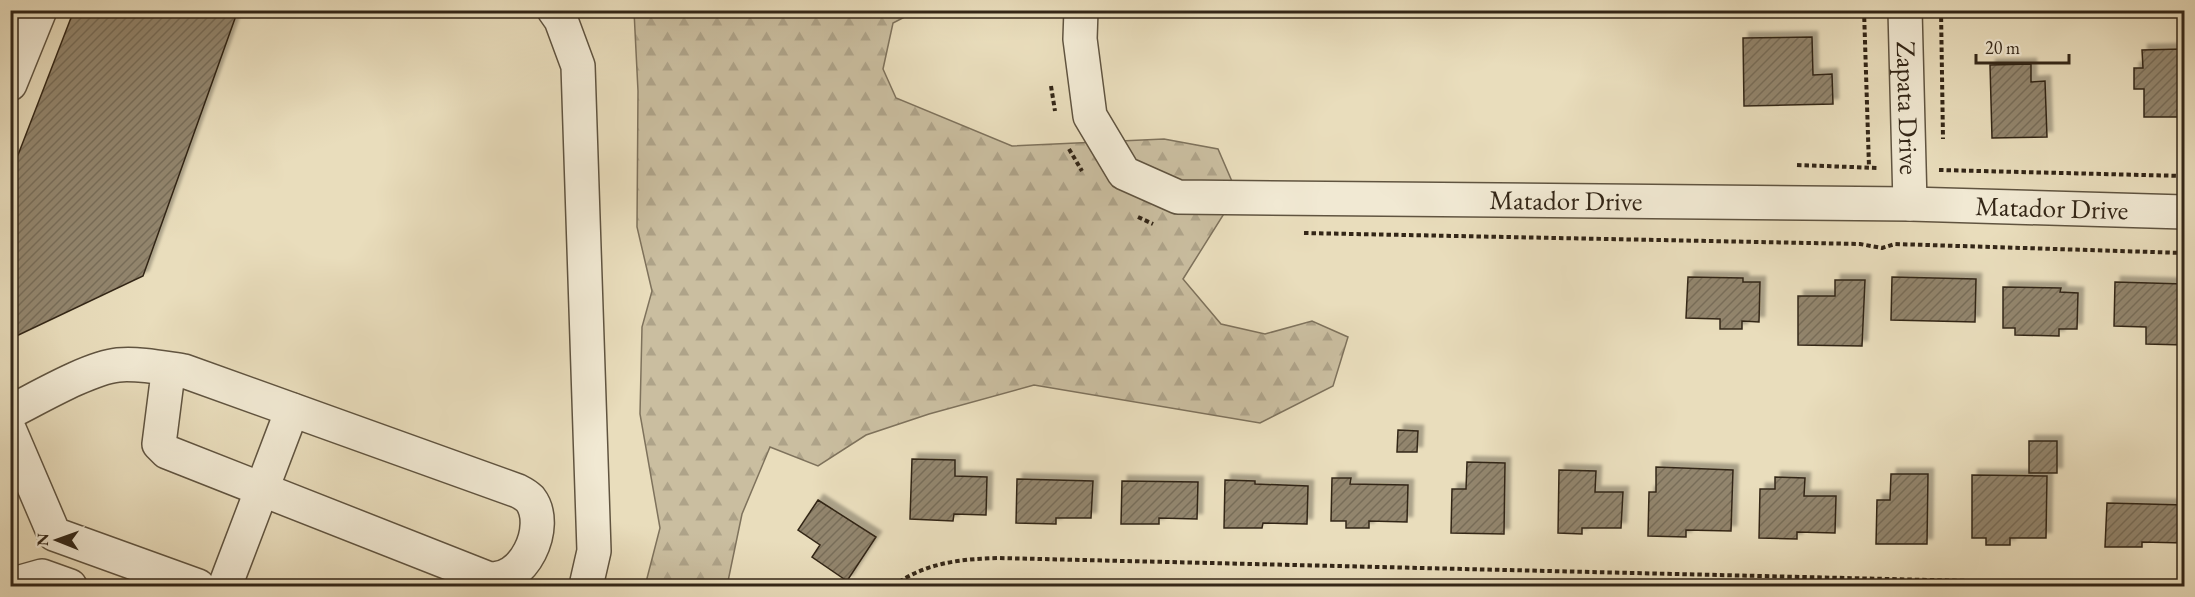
<svg xmlns="http://www.w3.org/2000/svg" width="2195" height="597" viewBox="0 0 2195 597" font-family="'EB Garamond',serif">
  <style>
    .forest { fill: url(#forest-firs); stroke: #7e725c; stroke-width: 1.5 }
    .building { fill: url(#building-hatch); stroke: #332617; stroke-width: 1.5; filter: url(#shadow) }
    .lines { fill: none; stroke-linecap: round; stroke-linejoin: round }
    .minor-casing { stroke: #605440; stroke-width: 36 }
    .path { stroke: #332617; stroke-width: 4; stroke-dasharray: 4.5 3; stroke-linecap: butt }
    .minor { stroke: #f1e9d3; stroke-width: 33 }
    .labels { text-anchor: middle; stroke-width: 6; stroke-linejoin: round; paint-order: stroke }
    .street-label { font-size: 27px; fill: #332617; stroke: #f1e9d3 }
  </style>
  <defs>
    <pattern id="forest-firs" width="22" height="20" patternUnits="userSpaceOnUse" patternTransform="scale(1.5)"><rect width="22" height="20" fill="#cabea0"/><path d="M5 1l3.5 6h-7zM16 11l3.5 6h-7z" fill="#aea389"/></pattern>
    <pattern id="building-hatch" width="6" height="6" patternUnits="userSpaceOnUse" patternTransform="scale(1.5)"><rect width="6" height="6" fill="#92856d"/><path d="M-1 1l2-2M0 6l6-6M5 7l2-2" fill="none" stroke="#786d59"/></pattern>
    <filter id="shadow"><feDropShadow dx="5.5" dy="-5.5" stdDeviation="1.5" flood-color="#0004"/></filter>
  </defs>
  <rect width="100%" height="100%" fill="#e9ddbc"/>
  <filter id="stains"><feTurbulence type="fractalNoise" baseFrequency=".00333" numOctaves="4"/><feColorMatrix values="0 0 0 0 .2 0 0 0 0 .09 0 0 0 0 .02 0 0 0 .5 -.17"/></filter>
  <radialGradient id="worn" r=".72"><stop offset=".6" stop-color="#630" stop-opacity="0"/><stop offset="1" stop-color="#630" stop-opacity=".3"/></radialGradient>
  <!-- forest -->
  <path class="forest" d="M 634,11 L 916,11 L 893,23 L 883,69 L 896,98 L 1012,146 L 1164,139 L 1218,149 L 1237,193 L 1183,279 L 1221,324 L 1265,334 L 1312,321 L 1348,337 L 1333,386 L 1260,423 L 1034,385 L 929,414 L 866,435 L 818,466 L 770,447 L 742,514 L 727,586 L 645,586 L 660,528 L 640,414 L 642,327 L 652,291 L 637,227 L 638,91 Z"/>
  <!-- building -->
  <path class="building" d="M 74,10 L 238,10 L 143,276 L 10,339 L 10,159 L 18,155 Z
    M 1997,10 L 2039,10 L 2039,14 L 1997,14 Z
    M 2155,10 L 2184,10 L 2184,14 L 2155,15 Z
    M 1812,37 L 1813,75 L 1832,74 L 1833,104 L 1744,106 L 1743,38 Z
    M 2181,49 L 2181,66 L 2184,66 L 2184,117 L 2144,117 L 2144,89 L 2134,89 L 2134,68 L 2143,68 L 2142,50 Z
    M 2031,64 L 2031,82 L 2045,81 L 2047,137 L 1992,138 L 1990,65 Z
    M 1688,277 L 1743,278 L 1743,282 L 1760,282 L 1759,322 L 1742,321 L 1742,329 L 1720,329 L 1720,319 L 1686,318 Z
    M 1892,277 L 1976,279 L 1975,322 L 1891,320 Z
    M 1835,280 L 1865,280 L 1862,346 L 1798,345 L 1798,296 L 1835,296 Z
    M 2115,282 L 2184,284 L 2184,345 L 2146,344 L 2146,327 L 2114,326 Z
    M 2003,287 L 2061,288 L 2060,292 L 2078,293 L 2077,329 L 2059,329 L 2059,336 L 2015,335 L 2015,328 L 2003,328 Z
    M 1398,430 L 1418,431 L 1417,452 L 1397,452 Z
    M 2029,441 L 2057,441 L 2057,473 L 2029,473 Z
    M 912,459 L 955,460 L 955,476 L 987,477 L 986,515 L 954,514 L 953,521 L 910,519 Z
    M 1467,462 L 1505,463 L 1504,534 L 1451,533 L 1452,489 L 1466,489 Z
    M 1656,467 L 1733,470 L 1731,531 L 1686,530 L 1686,537 L 1648,536 L 1649,492 L 1656,492 Z
    M 1559,470 L 1596,471 L 1595,492 L 1623,492 L 1621,528 L 1582,528 L 1582,534 L 1558,533 Z
    M 1891,474 L 1928,474 L 1927,544 L 1876,544 L 1877,500 L 1890,500 Z
    M 1972,475 L 2047,476 L 2046,538 L 2010,538 L 2010,545 L 1986,545 L 1986,538 L 1972,538 Z
    M 1775,477 L 1805,478 L 1804,496 L 1836,496 L 1835,533 L 1797,532 L 1797,539 L 1759,538 L 1760,489 L 1775,489 Z
    M 1332,478 L 1351,478 L 1350,484 L 1408,485 L 1407,522 L 1369,521 L 1369,528 L 1346,528 L 1346,521 L 1331,521 Z
    M 1017,479 L 1093,481 L 1091,518 L 1056,518 L 1056,524 L 1016,523 Z
    M 1225,480 L 1255,481 L 1255,484 L 1308,486 L 1307,524 L 1263,523 L 1262,528 L 1224,528 Z
    M 1122,481 L 1198,482 L 1197,519 L 1159,518 L 1159,524 L 1121,524 Z
    M 818,500 L 876,537 L 847,581 L 812,557 L 820,545 L 798,530 Z
    M 2107,503 L 2184,505 L 2184,543 L 2142,542 L 2142,547 L 2105,547 Z"/>
  <g class="lines">
    <defs>
      <g id="minor">
        <path d="M 554,10 L 561,20 L 578,66 L 594,551 L 586,586"/>
        <path id="s1" d="M 1081,10 L 1080,39 L 1090,116 L 1124,173 L 1178,197 L 1910,204 L 2184,212"/>
        <path id="s2" d="M 1905,10 L 1910,204"/>
        <path d="M 10,84 L 40,10"/>
        <path d="M 10,412 C 38,398 89,368 118,365 C 139,363 163,368 184,371 L 518,491 C 522,493 527,496 530,499 C 551,526 523,586 487,578 L 167,452 L 159,444 L 167,381 L 163,368"/>
        <path d="M 10,431 L 54,534 L 198,586"/>
        <path d="M 10,585 L 42,576 L 70,586"/>
        <path d="M 225,586 L 292,410"/>
      </g>
    </defs>
    <!-- minor casing -->
    <use href="#minor" class="minor-casing"/>
    <!-- path -->
    <path class="path" d="M 1864,10 L 1869,167
      M 1941,10 L 1943,139
      M 1051,86 L 1055,111
      M 1069,149 L 1082,171
      M 1797,165 L 1878,168
      M 1939,170 L 2184,176
      M 1138,217 L 1153,224
      M 1304,233 L 1860,244 L 1882,248 L 1895,244 L 2184,253
      M 893,586 C 925,563 959,559 998,558 L 2184,586"/>
    <!-- minor -->
    <use href="#minor" class="minor"/>
  </g>
  <g class="labels">
    <!-- street labels -->
    <g class="street-label">
      <text dy="9" stroke="none"><textPath href="#s2" startOffset="98">Zapata Drive</textPath></text>
      <text dy="9" stroke="none"><textPath href="#s1" startOffset="620">Matador Drive</textPath></text>
      <text dy="9" stroke="none"><textPath href="#s1" startOffset="1106">Matador Drive</textPath></text>
    </g>
  </g>
  <!-- margin -->
  <rect width="2195" height="597" fill="none" stroke="#e9ddbc" stroke-width="36"/>
  <rect x="12" y="12" width="2171" height="573" fill="none" stroke="#332617" stroke-width="3"/>
  <rect x="18" y="18" width="2159" height="561" fill="none" stroke="#332617" stroke-width="1.5"/>
  <!-- north arrow -->
  <g transform="translate(57 540) rotate(271)" stroke="#f1e9d3" stroke-width="4.5" paint-order="stroke">
  <path d="M0-4.5L10 22L0 15L-10 22Z" fill="#332617"/>
  <text y="-9" font-size="16" font-weight="bold" text-anchor="middle" fill="#332617">N</text>
  </g>
  <!-- scale -->
  <path d="M1976 54v9h93v-9" fill="none" stroke="#332617" stroke-width="3"/>
  <text x="1985" y="54" font-size="18" fill="#332617" stroke="#f1e9d3" stroke-width="4.5" paint-order="stroke">20 m</text>
  <rect width="100%" height="100%" filter="url(#stains)"/>
  <rect width="100%" height="100%" fill="url(#worn)"/>
</svg>
